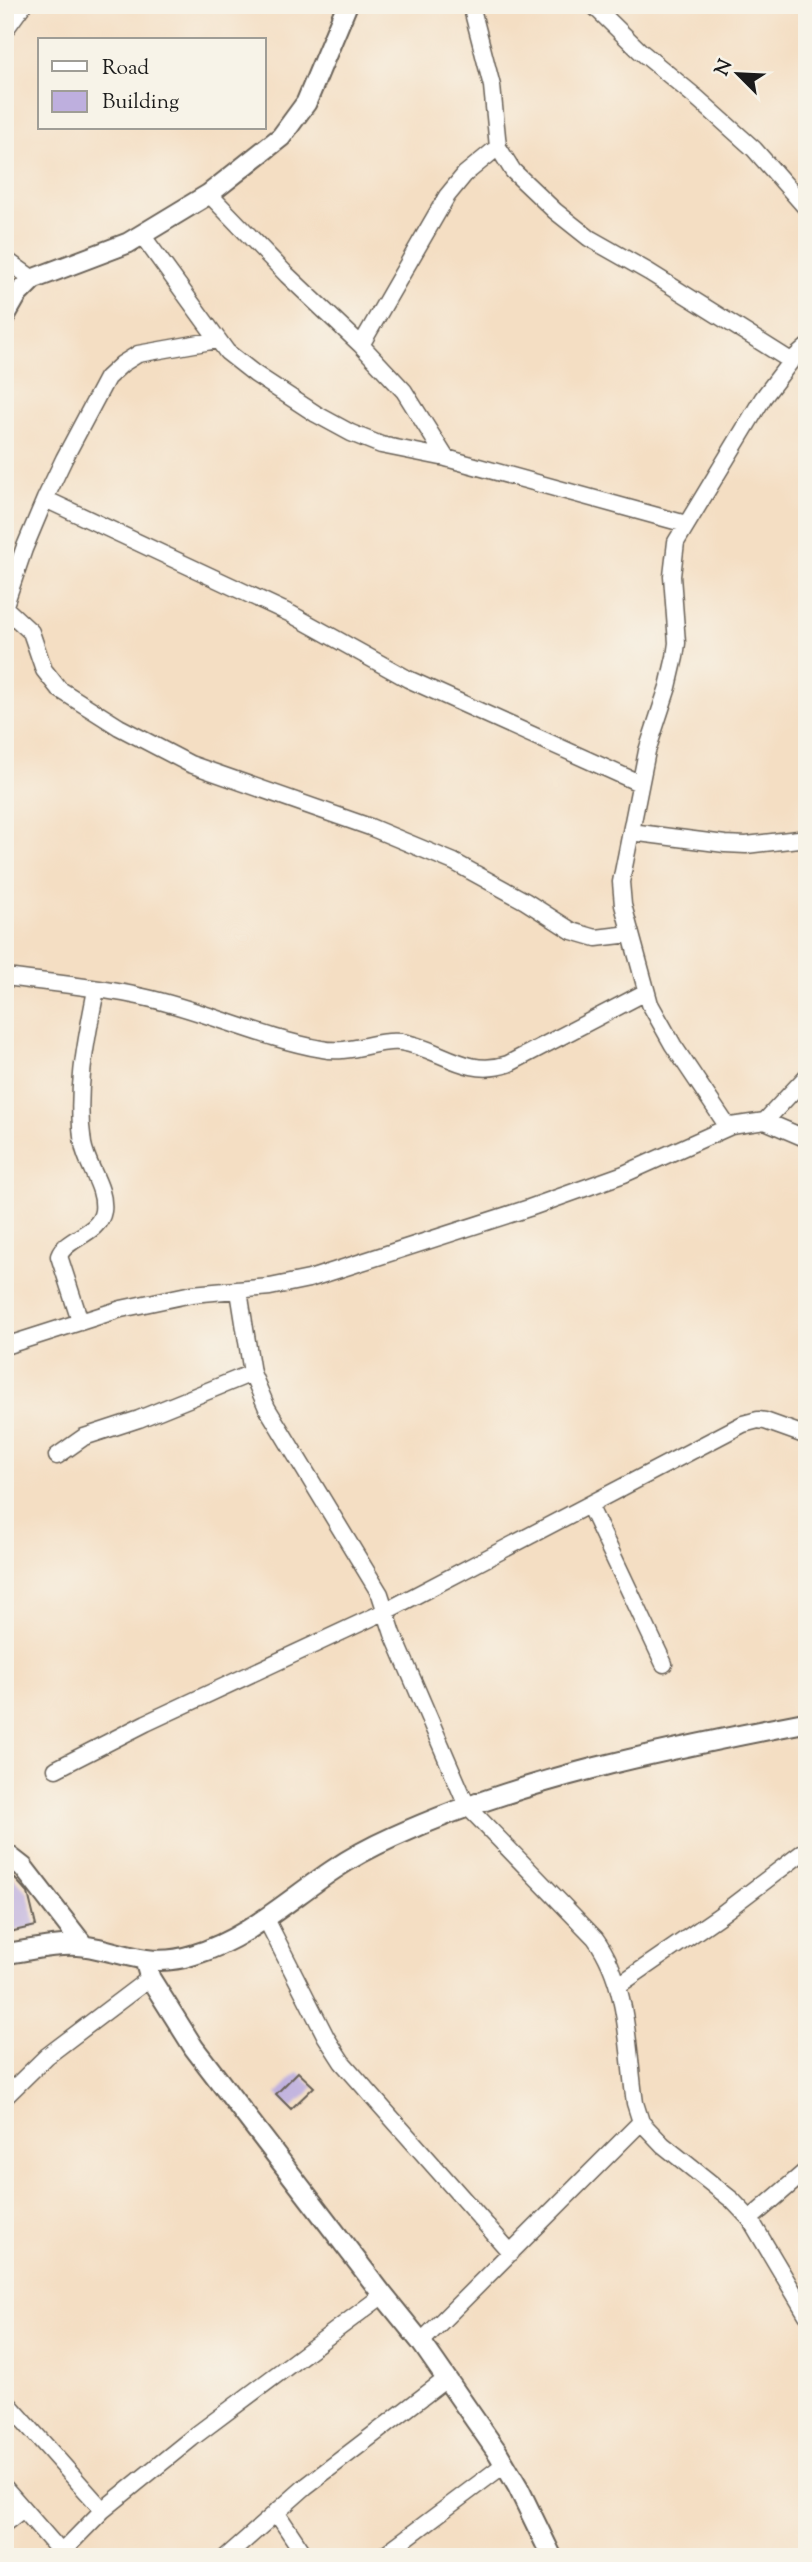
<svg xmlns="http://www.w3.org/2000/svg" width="812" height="2562" viewBox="0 0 812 2562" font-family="'Sorts Mill Goudy',serif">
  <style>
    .building { fill: #beafde }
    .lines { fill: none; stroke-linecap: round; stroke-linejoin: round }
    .minor-casing { stroke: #686056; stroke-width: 19 }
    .tertiary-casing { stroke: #686056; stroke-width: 23 }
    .minor { stroke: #fff; stroke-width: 16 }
    .tertiary { stroke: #fff; stroke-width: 19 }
  </style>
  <rect width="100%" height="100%" fill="#f7f3e8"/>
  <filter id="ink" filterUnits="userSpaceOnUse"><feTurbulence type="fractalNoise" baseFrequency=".0143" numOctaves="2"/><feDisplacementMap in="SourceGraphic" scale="14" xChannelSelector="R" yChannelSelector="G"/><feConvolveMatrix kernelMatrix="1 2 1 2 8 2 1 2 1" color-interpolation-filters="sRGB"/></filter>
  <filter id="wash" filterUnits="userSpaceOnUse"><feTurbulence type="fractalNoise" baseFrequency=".00686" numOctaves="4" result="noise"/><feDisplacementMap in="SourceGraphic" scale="28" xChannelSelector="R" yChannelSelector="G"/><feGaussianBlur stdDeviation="1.57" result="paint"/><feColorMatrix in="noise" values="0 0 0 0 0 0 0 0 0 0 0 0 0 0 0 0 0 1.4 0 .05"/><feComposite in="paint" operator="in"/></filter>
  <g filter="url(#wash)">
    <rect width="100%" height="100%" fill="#f4dec3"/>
    <g id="blocks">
      <!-- building -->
      <path class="building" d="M 8,1871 L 28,1893 L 36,1926 L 5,1933 L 5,1872 Z
        M 298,2072 L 314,2087 L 291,2109 L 276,2094 Z"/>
    </g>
  </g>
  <g filter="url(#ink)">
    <use href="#blocks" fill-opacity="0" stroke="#686056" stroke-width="2"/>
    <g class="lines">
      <defs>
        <path id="minor" d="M 471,5 L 492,86 L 498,147 L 513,171 L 555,211 L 589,238 L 649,272 L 791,361
          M 593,5 L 640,51 L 697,98 L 754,149 L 807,209
          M 5,30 L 23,5
          M 209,194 L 287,275 L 361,345 L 404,391 L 446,458
          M 142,235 L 227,352 L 255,374 L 316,414 L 351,433 L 381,445 L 446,458 L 686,524
          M 5,259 L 33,279
          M 361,345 L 447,196 L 465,174 L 498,147
          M 45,499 L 291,614 L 408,679 L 639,783
          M 5,605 L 24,549 L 45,499 L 64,459 L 107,378 L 122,364 L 138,354 L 217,340
          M 5,608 L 31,632 L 44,670 L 59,689 L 119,727 L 190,764 L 370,827 L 454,862 L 525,901 L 572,931 L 596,938 L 630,934
          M 631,832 L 725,844 L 746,845 L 807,838
          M 5,977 C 51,983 98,987 143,997 C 204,1010 261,1038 322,1049 C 350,1055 376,1039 401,1042 C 440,1048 466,1078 508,1064 L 646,992
          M 765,1121 L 807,1139
          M 728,1127 L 673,1045 L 650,1004 L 623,905 L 621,882 L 647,751 L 668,687 L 675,657 L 677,643 L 672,576 L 676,542 L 763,398 L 791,361 L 807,347
          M 239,1291 L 252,1373 L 267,1408 L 380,1594 L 393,1634 L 467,1806 L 595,1938 C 629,1985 627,2048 635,2103 L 641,2122 L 663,2145 L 732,2200 L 750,2219 L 807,2315
          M 80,1321 L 59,1256 C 66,1237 99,1235 103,1211 C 106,1187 87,1167 83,1144 C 75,1092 86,1041 96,990
          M 5,1346 L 121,1309 L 192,1294 L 270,1287 L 309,1279 L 529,1208 L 624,1174 L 731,1126 L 765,1121 L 807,1076
          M 57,1456 L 84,1437 L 139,1419 L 252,1373
          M 589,1505 L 664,1664
          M 56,1769 L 146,1723 L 386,1611 L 743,1424 L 758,1420 L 765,1421 L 807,1436
          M 266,1919 L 326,2037 L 342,2062 L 511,2253
          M 619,1985 L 719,1916 L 807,1849
          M 5,2097 L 47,2056 L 150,1978
          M 750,2219 L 807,2170
          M 421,2342 L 641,2122
          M 5,2400 L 103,2510
          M 5,2488 L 65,2557
          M 276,2512 L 306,2557
          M 5,2523 L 22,2510
          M 57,2557 L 103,2510 L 192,2438 L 383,2295
          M 226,2557 L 305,2487 L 446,2379
          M 381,2557 L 505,2464"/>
        <path id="tertiary" d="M 5,316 L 17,295 L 33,279 L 128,243 L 209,194 L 281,137 L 306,103 L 347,5
          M 5,1853 L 23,1867 L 84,1946
          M 5,1954 C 30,1950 59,1943 84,1946 C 126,1952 149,1969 193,1955 C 247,1939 288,1900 333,1870 C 352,1857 373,1846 393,1837 C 522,1778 668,1749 807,1722
          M 145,1961 L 150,1978 L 194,2048 L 383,2295 L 421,2342 L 498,2453 L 518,2487 L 552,2557"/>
      </defs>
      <!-- minor casing -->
      <use href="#minor" class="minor-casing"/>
      <!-- tertiary casing -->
      <use href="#tertiary" class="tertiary-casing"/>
      <!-- minor -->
      <use href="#minor" class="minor"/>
      <!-- tertiary -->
      <use href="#tertiary" class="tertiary"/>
    </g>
  </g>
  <!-- margin -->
  <rect width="812" height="2562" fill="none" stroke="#f7f3e8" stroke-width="28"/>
  <!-- legend -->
  <rect x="38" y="38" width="228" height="91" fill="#f7f3e8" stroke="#9f9d96" stroke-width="2"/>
  <rect x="52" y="61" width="35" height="10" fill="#ffffff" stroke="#9f9d96" stroke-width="2"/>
  <text x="102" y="74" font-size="21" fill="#1c1c1c">Road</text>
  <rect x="52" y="91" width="35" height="21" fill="#beafde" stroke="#9f9d96" stroke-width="2"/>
  <text x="102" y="108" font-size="21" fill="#1c1c1c">Building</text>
  <!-- north arrow -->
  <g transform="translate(738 74) rotate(294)" stroke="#f7f3e8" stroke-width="5" paint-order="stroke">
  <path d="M0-5L12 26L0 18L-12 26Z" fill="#1c1c1c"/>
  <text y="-10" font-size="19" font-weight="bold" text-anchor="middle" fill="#1c1c1c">N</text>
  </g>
</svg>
